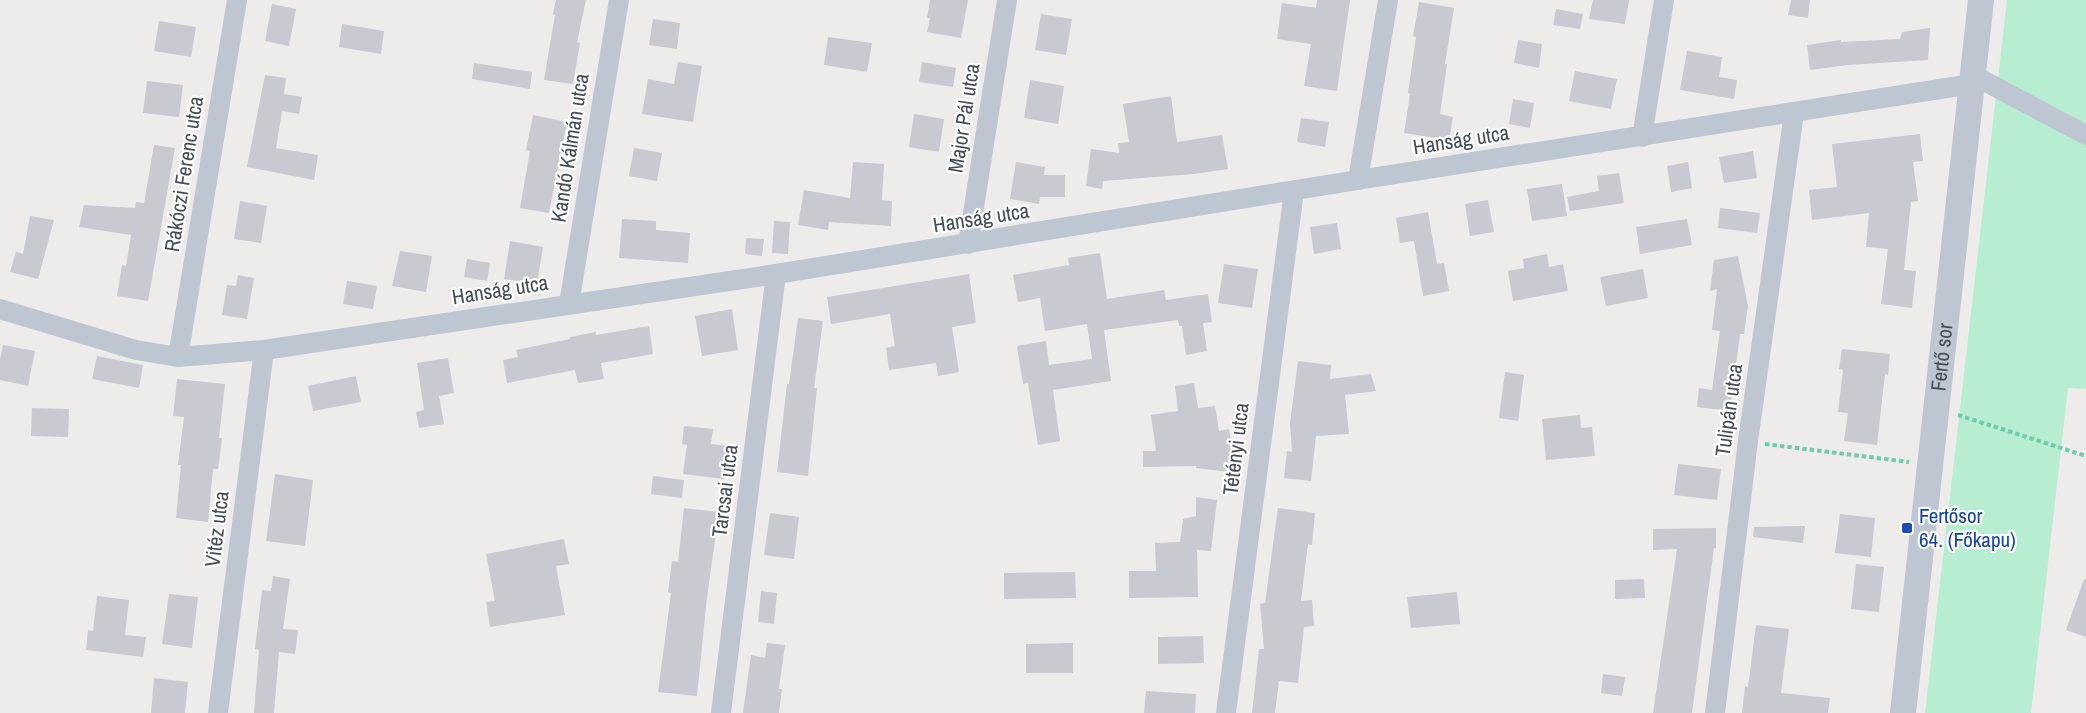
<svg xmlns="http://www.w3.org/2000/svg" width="2086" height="713" viewBox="0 0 2086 713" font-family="'Archivo Narrow',sans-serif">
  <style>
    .green { fill: #b7eed2 }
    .building { fill: #c8c9d1 }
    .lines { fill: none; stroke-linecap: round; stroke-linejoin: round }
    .path { stroke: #6fcca8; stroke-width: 4; stroke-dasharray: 4.5 3; stroke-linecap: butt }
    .minor { stroke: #bec6d1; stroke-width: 20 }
    .tertiary { stroke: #bec6d1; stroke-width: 26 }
    .transit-dot { fill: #1a4fb4; stroke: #fff; stroke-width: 2 }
    .labels { text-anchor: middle; stroke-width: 4.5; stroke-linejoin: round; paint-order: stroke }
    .street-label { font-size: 21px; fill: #444c58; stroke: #fff }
    .transit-label { font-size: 21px; fill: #164399; stroke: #fff; text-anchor: start }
  </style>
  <rect width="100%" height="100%" fill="#eeebeb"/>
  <!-- green -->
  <path class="green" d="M 2007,0 L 2086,0 L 2086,389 L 2068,388 L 2031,713 L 1925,713 Z"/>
  <!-- building -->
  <path class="building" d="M 556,0 L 586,0 L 577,42 L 580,43 L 573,84 L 544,80 L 555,15 L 553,14 Z
    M 930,0 L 968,0 L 961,38 L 927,32 L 930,18 L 927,18 Z
    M 1317,0 L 1350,0 L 1337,91 L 1304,86 L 1311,44 L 1277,39 L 1282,3 L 1316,8 Z
    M 1593,0 L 1629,0 L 1625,24 L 1589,19 Z
    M 1791,0 L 1810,0 L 1808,18 L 1788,15 Z
    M 1419,2 L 1454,8 L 1445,64 L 1447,64 L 1440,114 L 1453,117 L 1449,140 L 1404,133 L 1410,94 L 1408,93 L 1416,37 L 1413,36 Z
    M 272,4 L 296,9 L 289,46 L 265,41 Z
    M 1556,9 L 1583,14 L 1580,29 L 1553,25 Z
    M 1041,14 L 1072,19 L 1066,55 L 1035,50 Z
    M 653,19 L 680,23 L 677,49 L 649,45 Z
    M 159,21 L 196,27 L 191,57 L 154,51 Z
    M 342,24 L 384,31 L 381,54 L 339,47 Z
    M 1930,28 L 1928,60 L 1848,65 L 1810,70 L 1807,45 L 1841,40 L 1841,42 L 1900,39 L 1902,32 Z
    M 828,37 L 872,43 L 867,72 L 824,65 Z
    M 1518,40 L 1542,44 L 1539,68 L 1514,63 Z
    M 1687,51 L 1722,57 L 1719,77 L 1737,80 L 1734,99 L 1680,90 Z
    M 678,62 L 702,66 L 693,122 L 642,114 L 648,79 L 674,84 Z
    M 922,62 L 956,68 L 953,87 L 919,82 Z
    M 474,63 L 532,72 L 530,89 L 472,79 Z
    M 1575,71 L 1617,79 L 1611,109 L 1569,101 Z
    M 265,75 L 286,78 L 284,94 L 302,97 L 299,114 L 282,111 L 276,148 L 318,155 L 314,180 L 247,167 Z
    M 1030,80 L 1064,86 L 1058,124 L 1024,118 Z
    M 147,81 L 183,85 L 179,117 L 143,113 Z
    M 1171,96 L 1177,142 L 1222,135 L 1228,169 L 1194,174 L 1103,181 L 1102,189 L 1086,186 L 1091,149 L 1119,153 L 1118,143 L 1129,142 L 1123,104 Z
    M 1513,99 L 1534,103 L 1530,128 L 1509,124 Z
    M 914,114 L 944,119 L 939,152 L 909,147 Z
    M 533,115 L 567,122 L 549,213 L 520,208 L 530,151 L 526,150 Z
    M 1301,118 L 1329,122 L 1325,147 L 1297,142 Z
    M 1920,134 L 1923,161 L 1913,162 L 1918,201 L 1911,202 L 1904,270 L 1916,271 L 1912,308 L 1881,304 L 1888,249 L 1866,247 L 1869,213 L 1812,220 L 1809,190 L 1837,187 L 1832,144 Z
    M 154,145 L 175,148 L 148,301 L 117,296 L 122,265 L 126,266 L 131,235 L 79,227 L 84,205 L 135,208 L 136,202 L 144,203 Z
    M 634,148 L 662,153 L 657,181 L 629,176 Z
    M 1753,151 L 1757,178 L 1724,183 L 1719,157 Z
    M 853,162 L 884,164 L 882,200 L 892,201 L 891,226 L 829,222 L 828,230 L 798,225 L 804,190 L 850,198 Z
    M 1016,162 L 1045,167 L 1044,175 L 1065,175 L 1065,197 L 1040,197 L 1039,204 L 1010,199 Z
    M 1688,162 L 1692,188 L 1671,192 L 1667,166 Z
    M 1619,173 L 1624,203 L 1570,211 L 1567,197 L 1599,191 L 1597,176 Z
    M 1562,184 L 1567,216 L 1532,221 L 1527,189 Z
    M 1488,200 L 1494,232 L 1470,236 L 1465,204 Z
    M 240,201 L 267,206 L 261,243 L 234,239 Z
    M 1720,208 L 1760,213 L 1757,233 L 1718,228 Z
    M 1428,212 L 1437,264 L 1444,263 L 1449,291 L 1423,296 L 1414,241 L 1400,243 L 1396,218 Z
    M 30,216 L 54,220 L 38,279 L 10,272 L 16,252 L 23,254 Z
    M 622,219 L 656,221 L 656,230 L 690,233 L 688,263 L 619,258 Z
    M 1687,219 L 1692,245 L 1640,254 L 1636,227 Z
    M 774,221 L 790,222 L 788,254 L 772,253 Z
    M 1337,223 L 1341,249 L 1314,254 L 1310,227 Z
    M 746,238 L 764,239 L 762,256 L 745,254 Z
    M 510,241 L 543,247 L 537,284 L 504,279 Z
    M 400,251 L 432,256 L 426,292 L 392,286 Z
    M 1100,253 L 1107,299 L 1164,290 L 1166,300 L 1208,294 L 1212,322 L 1203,323 L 1207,351 L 1186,355 L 1182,326 L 1179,326 L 1178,320 L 1104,330 L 1111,381 L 1053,390 L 1060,441 L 1038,445 L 1028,383 L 1023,384 L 1017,346 L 1046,341 L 1049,365 L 1092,359 L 1087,324 L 1045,331 L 1040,298 L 1018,302 L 1013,275 L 1069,265 L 1068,258 Z
    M 1547,254 L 1549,267 L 1563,264 L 1568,291 L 1513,301 L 1508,271 L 1524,268 L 1523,259 Z
    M 1738,256 L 1748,306 L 1744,334 L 1740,334 L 1730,411 L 1697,407 L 1699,388 L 1712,390 L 1720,331 L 1712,330 L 1717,289 L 1710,291 L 1714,260 Z
    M 467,259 L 490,263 L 487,281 L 464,277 Z
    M 1224,264 L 1258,269 L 1252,308 L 1218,303 Z
    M 1643,269 L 1648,298 L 1606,306 L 1600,277 Z
    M 969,274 L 976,323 L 952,327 L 959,372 L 938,376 L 936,363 L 889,370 L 886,348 L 895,346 L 890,314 L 831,324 L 827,297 Z
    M 238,275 L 254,278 L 247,319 L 222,315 L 227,285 L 236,286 Z
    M 347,281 L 377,286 L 373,309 L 343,304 Z
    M 732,309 L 738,350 L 702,356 L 695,316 Z
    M 798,318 L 823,321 L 814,388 L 817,388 L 808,476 L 777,472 L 787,384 L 789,384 Z
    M 649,326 L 653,354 L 601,363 L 604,379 L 578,383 L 575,370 L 507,383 L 503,360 L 518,357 L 516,350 L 570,339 L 570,337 L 596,332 L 596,335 Z
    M 3,345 L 35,351 L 28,386 L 0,380 L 0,360 Z
    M 1842,349 L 1890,354 L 1888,375 L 1885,374 L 1877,445 L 1844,441 L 1848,413 L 1838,412 L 1843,370 L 1839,369 Z
    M 97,356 L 143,365 L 139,388 L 92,379 Z
    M 448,358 L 454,393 L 439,396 L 444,424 L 419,428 L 416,412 L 424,410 L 417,363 Z
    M 1298,361 L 1331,365 L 1330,379 L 1371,374 L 1376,391 L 1345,395 L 1349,434 L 1316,436 L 1311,481 L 1284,478 L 1287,451 L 1292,452 L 1290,423 Z
    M 1505,372 L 1524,375 L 1518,421 L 1499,418 Z
    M 356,376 L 361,402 L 313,411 L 308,386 Z
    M 177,379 L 225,384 L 219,438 L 222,438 L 218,469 L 213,469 L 208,522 L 176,518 L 181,465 L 178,465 L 184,417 L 173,416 Z
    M 1194,383 L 1198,408 L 1215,406 L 1219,431 L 1229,429 L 1234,461 L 1229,461 L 1229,472 L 1196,468 L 1196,466 L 1143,467 L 1143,451 L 1156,451 L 1151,415 L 1178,411 L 1175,386 Z
    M 32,408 L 69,409 L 68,437 L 31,436 Z
    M 1580,415 L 1581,428 L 1592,427 L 1595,456 L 1546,460 L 1542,419 Z
    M 684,426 L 713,429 L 711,444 L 728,446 L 724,479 L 683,474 L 687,445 L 682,444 Z
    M 1678,464 L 1721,469 L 1717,500 L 1674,495 Z
    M 275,474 L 313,480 L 305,546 L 266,541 Z
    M 653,476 L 684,480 L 682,498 L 651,494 Z
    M 1196,497 L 1217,500 L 1211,551 L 1197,550 L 1198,597 L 1129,598 L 1129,571 L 1156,571 L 1155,543 L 1180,542 L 1183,519 L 1196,516 Z
    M 684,508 L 719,512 L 707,597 L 697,696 L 658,692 L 671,593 L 668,592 L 672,561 L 678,562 Z
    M 1278,508 L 1315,513 L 1312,545 L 1308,544 L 1301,601 L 1312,600 L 1314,626 L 1304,627 L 1298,683 L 1279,681 L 1275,713 L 1252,713 L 1259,649 L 1264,649 L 1260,604 L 1265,603 Z
    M 770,513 L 799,517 L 794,559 L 764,555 Z
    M 1840,514 L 1875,518 L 1871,557 L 1835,553 Z
    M 1805,526 L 1803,543 L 1753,537 L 1754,527 Z
    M 1716,528 L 1716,548 L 1714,548 L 1692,713 L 1653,713 L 1677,549 L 1653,550 L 1653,529 Z
    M 564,539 L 569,564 L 556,566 L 565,615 L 490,627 L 486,602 L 495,601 L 486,554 Z
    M 1856,564 L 1884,567 L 1879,612 L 1851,609 Z
    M 1075,572 L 1076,598 L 1004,599 L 1004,573 Z
    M 273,576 L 290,579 L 283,629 L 298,630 L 295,654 L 279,652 L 274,713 L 254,713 L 259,650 L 255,649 L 262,590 L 271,591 Z
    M 1644,579 L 1645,598 L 1615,599 L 1615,580 Z
    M 2084,579 L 2086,580 L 2086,637 L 2066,630 Z
    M 761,591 L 777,593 L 774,624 L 758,622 Z
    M 1457,592 L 1460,624 L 1411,628 L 1407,597 Z
    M 169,594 L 198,597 L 192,648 L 162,644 Z
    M 97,596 L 129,600 L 125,635 L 146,637 L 143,657 L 86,650 L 88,630 L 93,631 Z
    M 1756,625 L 1789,629 L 1781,693 L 1830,698 L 1828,713 L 1742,713 L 1745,686 L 1748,687 Z
    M 1203,636 L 1204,663 L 1158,664 L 1158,637 Z
    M 767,643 L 785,645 L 779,689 L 782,689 L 779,713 L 743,713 L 751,655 L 765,658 Z
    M 1073,643 L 1073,673 L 1026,673 L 1026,644 Z
    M 1603,674 L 1625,677 L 1622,696 L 1601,693 Z
    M 154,678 L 188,682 L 185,713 L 151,713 Z
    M 1146,691 L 1196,694 L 1195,713 L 1144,713 Z"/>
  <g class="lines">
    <!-- path -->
    <path class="path" d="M 1958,415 L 2086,456
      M 1765,444 L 1909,462"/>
    <!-- minor -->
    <path class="minor" d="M 1973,75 L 2086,135
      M 1642,137 L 1664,0
      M 1358,180 L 1388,0
      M 968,244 L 1007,0
      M 569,304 L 619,0
      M 0,309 L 136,350 L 178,357 L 264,350 L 776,274 L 1358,180 L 1972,84
      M 178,357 L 237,0
      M 218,713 L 264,350
      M 721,713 L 776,274
      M 1226,713 L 1294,191
      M 1715,713 L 1748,441 L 1794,113"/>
    <!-- tertiary -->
    <path class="tertiary" id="s1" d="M 1903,713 L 1981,0"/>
  </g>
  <!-- markers -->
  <rect class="transit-dot" x="1901" y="522" width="12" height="12" rx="3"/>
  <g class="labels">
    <!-- street labels -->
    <g class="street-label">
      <text transform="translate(964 118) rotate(-81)" y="7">Major Pál utca</text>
      <text transform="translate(1461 140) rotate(-9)" y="7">Hanság utca</text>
      <text transform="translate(570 148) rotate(-81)" y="7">Kandó Kálmán utca</text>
      <text transform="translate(184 174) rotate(-81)" y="7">Rákóczi Ferenc utca</text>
      <text transform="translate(981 218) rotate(-9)" y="7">Hanság utca</text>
      <text transform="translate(500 290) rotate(-9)" y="7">Hanság utca</text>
      <text dy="7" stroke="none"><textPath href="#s1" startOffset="358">Fertő sor</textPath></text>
      <text transform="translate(1729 410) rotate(-82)" y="7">Tulipán utca</text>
      <text transform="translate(1236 449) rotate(-83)" y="7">Tétényi utca</text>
      <text transform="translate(725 491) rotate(-83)" y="7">Tarcsai utca</text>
      <text transform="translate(217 529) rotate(-83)" y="7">Vitéz utca</text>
    </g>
    <!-- transit labels -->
    <g class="transit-label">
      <text x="1919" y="523">Fertősor<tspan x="1919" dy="24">64. (Főkapu)</tspan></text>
    </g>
  </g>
</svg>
